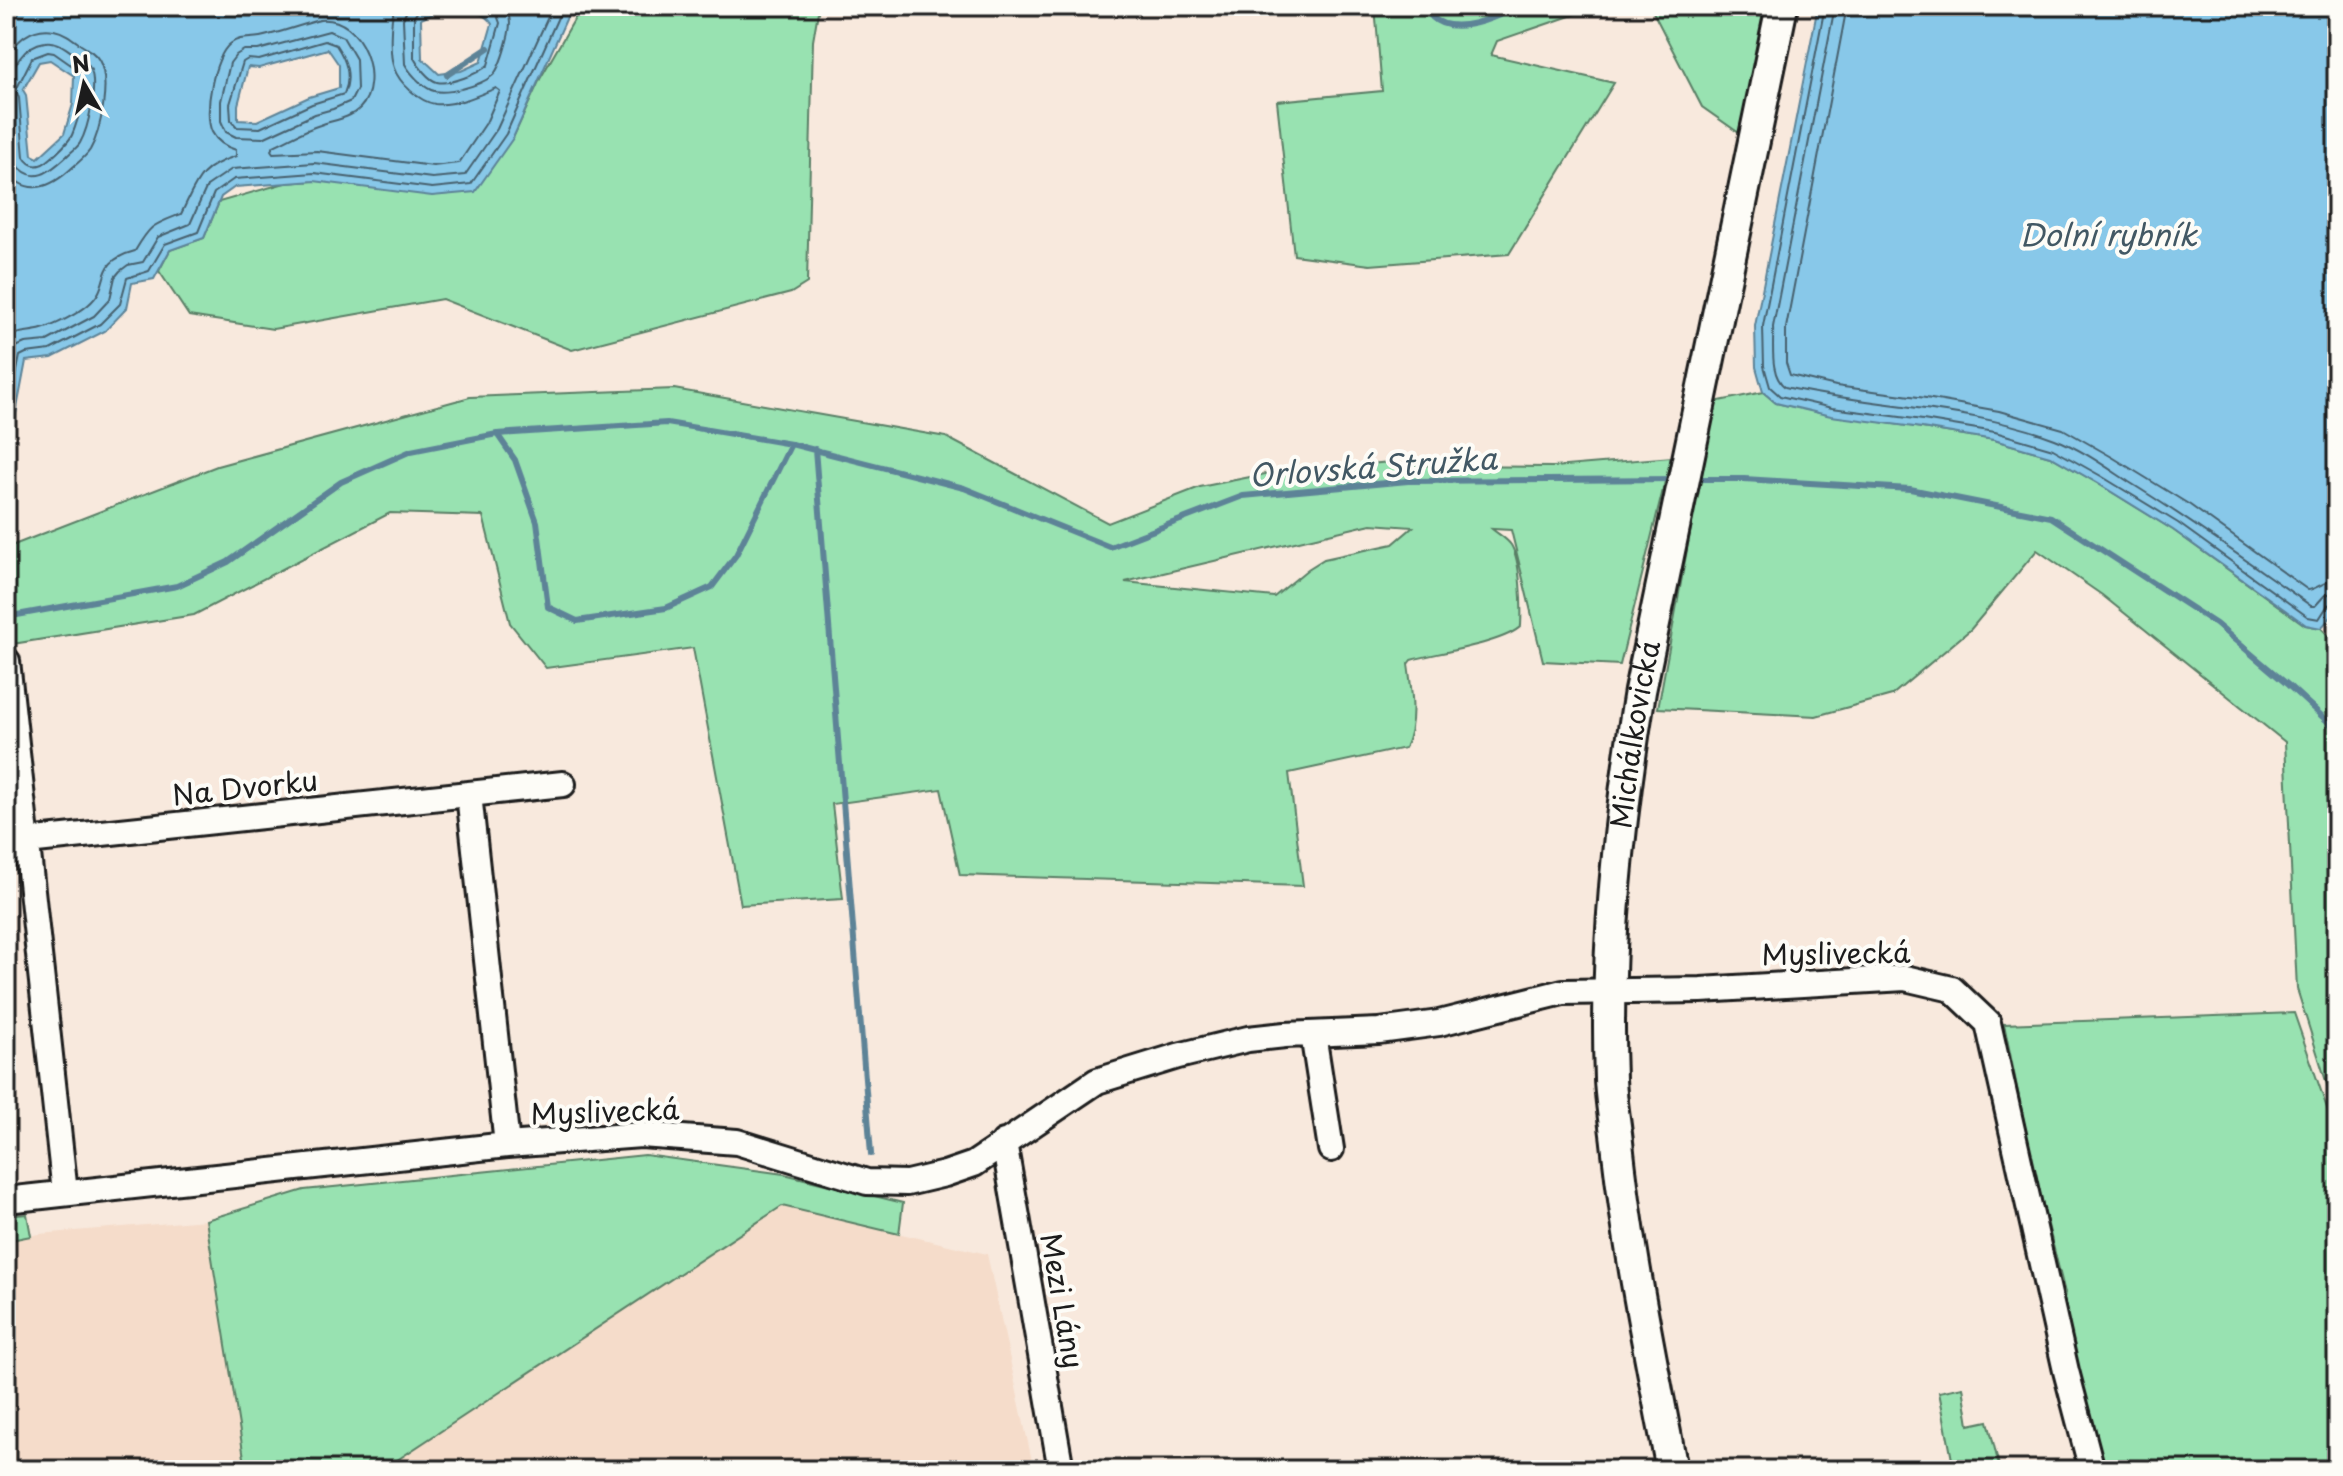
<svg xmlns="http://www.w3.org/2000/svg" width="2343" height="1476" viewBox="0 0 2343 1476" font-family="'Playpen Sans',sans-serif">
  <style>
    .built { fill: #f5dcca }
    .green { fill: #98e2b1; stroke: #5a7f66; stroke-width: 2; fill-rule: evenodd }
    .water { fill: #88c8e9; stroke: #5d8397; stroke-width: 2; fill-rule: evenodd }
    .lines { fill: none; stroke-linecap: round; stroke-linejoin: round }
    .shore { stroke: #47616e; stroke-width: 2 }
    .stream { stroke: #5d8397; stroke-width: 6 }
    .minor-casing { stroke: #1c1c1c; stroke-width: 30 }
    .tertiary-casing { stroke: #1c1c1c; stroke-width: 36 }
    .minor { stroke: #fdfcf7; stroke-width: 24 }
    .tertiary { stroke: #fdfcf7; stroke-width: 30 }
    .labels { text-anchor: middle; stroke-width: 8; stroke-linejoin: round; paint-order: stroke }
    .street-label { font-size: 28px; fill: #1c1c1c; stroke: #fdfcf7 }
    .water-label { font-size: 30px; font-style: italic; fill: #425864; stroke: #fdfcf7 }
  </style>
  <rect width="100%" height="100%" fill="#f8e9dd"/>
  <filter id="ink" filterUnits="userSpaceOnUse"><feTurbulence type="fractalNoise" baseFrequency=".0125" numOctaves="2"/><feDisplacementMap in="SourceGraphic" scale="16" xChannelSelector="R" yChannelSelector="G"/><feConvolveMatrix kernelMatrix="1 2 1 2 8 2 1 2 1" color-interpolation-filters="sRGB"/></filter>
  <g filter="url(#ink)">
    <!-- built -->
    <path class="built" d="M 782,1206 L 987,1254 L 1034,1470 L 382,1470 Z
      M 206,1220 L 246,1470 L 6,1470 L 6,1241 L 39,1234 Z"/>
    <!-- green -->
    <path class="green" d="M 582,6 L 819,6 L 813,41 L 807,283 L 791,293 L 572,350 L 442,299 L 273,329 L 189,316 L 159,271 L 170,250 L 204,238 L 219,202 L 285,183 L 314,181 L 513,138 L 540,79 Z
      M 1375,6 L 1766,6 L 1739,133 L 1702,107 L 1650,6 L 1576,14 L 1497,41 L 1491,55 L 1614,83 L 1509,254 L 1370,265 L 1294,255 L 1277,101 L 1382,91 Z
      M 674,389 L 946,437 L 1108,523 L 1200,487 L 1265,474 L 1390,462 L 1431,466 L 1554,467 L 1671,457 L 1620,665 L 1543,661 L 1511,530 L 1492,529 C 1498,534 1506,538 1511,545 C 1521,561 1522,607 1521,626 C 1505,643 1436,653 1411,660 L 1408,664 C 1412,692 1417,722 1405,748 L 1289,773 L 1303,886 L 960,875 L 941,789 L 832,804 L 843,899 L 741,905 L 693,648 L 546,668 L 510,623 L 483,516 L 390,513 L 194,615 L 6,645 L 6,548 L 217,466 L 470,397 ZM 1371,524 L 1413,527 L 1393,544 L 1324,559 L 1308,569 L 1274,597 L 1125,582 Z
      M 1763,392 L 1776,403 L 1831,415 L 1922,428 L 1994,440 L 2050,456 L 2097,483 L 2173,530 L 2305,625 L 2321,628 L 2337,644 L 2337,1116 L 2297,989 L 2285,742 L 2102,595 L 2037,550 L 1971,629 L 1892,695 L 1816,716 L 1658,708 L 1714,402 Z
      M 2294,1013 L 2337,1137 L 2337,1470 L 2106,1470 L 2062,1310 L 2065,1293 L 2032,1161 L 2004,1024 Z
      M 645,1155 L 784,1174 L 903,1203 L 899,1234 L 782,1206 L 382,1470 L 246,1470 L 206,1220 L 304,1190 Z
      M 27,1214 L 31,1236 L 6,1241 L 6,1216 Z
      M 1963,1387 L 1969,1425 L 1988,1421 L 2000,1470 L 1954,1470 L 1939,1392 Z"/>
    <!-- water -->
    <path class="water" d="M 6,6 L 572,6 L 513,138 L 475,192 L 432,196 L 314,181 L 235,187 L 221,197 L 204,238 L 170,250 L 154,279 L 132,283 L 127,308 L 105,331 L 52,358 L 26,361 L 6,466 ZM 447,8 C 463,11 483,9 492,24 L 481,62 L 461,71 L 439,74 L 422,58 L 421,19 ZM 328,49 L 339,65 L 339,88 L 309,97 L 257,121 L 238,120 L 238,105 L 248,67 L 259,68 ZM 50,60 L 74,76 L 73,104 L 64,134 L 38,158 L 32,155 L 26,95 L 23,90 L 39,62 Z
      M 1818,6 L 2337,6 L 2337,594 L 2332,616 L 2321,628 L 2306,625 L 2173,530 L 2097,483 L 2050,456 L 1994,440 L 1922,428 L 1831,416 L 1776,403 L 1763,392 L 1756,367 L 1755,326 Z"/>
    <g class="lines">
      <!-- shore -->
      <path class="shore" d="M 409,6 L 403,19 L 405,64 C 410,73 422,86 431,90 C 445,96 481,85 492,76 C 500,70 510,34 510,23 C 510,16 507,11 502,6
        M 431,6 L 418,11 L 414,17 L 414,58 C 418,66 429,80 437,82 C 450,85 478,74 488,65 L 500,23 L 497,15 L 486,6
        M 1825,6 L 1763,326 L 1764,366 L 1770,387 L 1780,396 L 1832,408 L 1923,420 L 1995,432 L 2053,449 L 2101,476 L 2178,523 L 2308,617 L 2319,619 L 2328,605 L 2337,602
        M 1835,6 L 1773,327 C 1774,345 1769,375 1785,387 C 1872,407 1972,407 2055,439 C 2081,449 2106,467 2129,482 C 2192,521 2251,564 2311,606 L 2315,606 L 2325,595 L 2337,592
        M 1847,6 L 1786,328 L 1786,363 L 1790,375 L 1836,386 L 1926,398 L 1999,411 L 2063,429 L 2112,457 L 2190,505 L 2308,590 C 2317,589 2325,580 2337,580
        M 329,31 L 343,37 L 356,59 L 357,89 L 351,101 L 333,109 L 315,114 L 263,138 L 236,137 L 226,132 L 221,121 L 221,101 L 230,63 L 236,55 L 244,50 L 258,50 Z
        M 325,41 L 336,45 C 346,60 352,76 344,94 L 312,104 L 260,128 L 237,127 L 231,120 L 230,104 L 243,62 L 248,59 L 259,60 Z
        M 48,52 L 54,53 L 81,72 C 85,92 80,116 72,135 C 69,142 47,164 40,165 C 32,167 27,162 24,157 L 19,98 L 16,90 L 32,58 Z
        M 6,59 C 16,41 31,26 54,30 C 65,32 73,39 81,45 C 88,49 95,53 99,60 C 111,80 101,131 90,150 C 86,156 79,162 73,167 C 52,187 27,199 6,170
        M 6,86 C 13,67 23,45 45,42 C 56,40 64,47 73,53 C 80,58 88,62 91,70 C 97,87 89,127 80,143 C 77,148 71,152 67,156 C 51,171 33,187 16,163 L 9,102 L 6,94
        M 6,340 C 18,330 29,333 42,329 C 54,326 79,313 88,305 C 114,284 91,263 135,251 C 151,224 153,225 181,214 C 197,182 198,168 236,156 L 236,150 C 226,147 217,142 212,132 C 203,113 214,56 230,44 C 240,36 249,39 260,37 C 280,33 300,25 320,20 C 363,15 385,82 360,108 C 349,119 333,120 320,125 C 304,130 289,139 274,146 L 271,150 L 273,153 L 317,151 L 433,166 L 459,163 L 486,123 L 500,91 L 496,88 C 477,96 456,106 435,104 C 420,102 399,83 394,68 C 389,55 390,19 395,6
        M 6,371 L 10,355 L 16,347 L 25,343 L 47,341 L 94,316 L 110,299 L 115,277 L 120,271 L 128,265 L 143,262 L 158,237 L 190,224 L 207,186 L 232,169 L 314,163 L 432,178 L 465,175 L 497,129 L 553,6
        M 6,424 L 20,356 L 26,353 L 50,350 L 100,324 L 120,304 L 127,278 L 149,271 L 165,244 L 198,232 L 214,193 L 234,179 L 314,173 L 432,188 L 471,184 L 506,134 L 563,6"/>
      <!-- stream -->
      <path class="stream" d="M 1425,6 C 1427,10 1429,14 1432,17 C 1453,37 1497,17 1518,6
        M 447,75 L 488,48
        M 497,434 L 667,423 L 791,444
        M 815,449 L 871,1154
        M 1691,479 L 1744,479 L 1910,489 L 2051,517 L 2216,624 L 2288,685 L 2337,730
        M 6,617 L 177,586 L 228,562 L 341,482 L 411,451 L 497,434 L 515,460 L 537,522 L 548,607 L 577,621 L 666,608 L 712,587 L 736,555 L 791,444 L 964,488 L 1110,547 L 1243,496 L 1408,481 L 1676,479"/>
      <defs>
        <path id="minor" d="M 7,661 L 65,1193
          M 469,794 L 507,1145
          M 27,841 L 563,784
          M 1313,1034 L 1331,1149
          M 1004,1142 L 1061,1470
          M 6,1200 L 507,1145 L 641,1135 L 737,1142 L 867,1182 L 907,1183 L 945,1174 L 974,1164 L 1097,1081 L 1178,1056 L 1248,1039 L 1285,1035 L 1379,1031 L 1439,1023 L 1563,992 L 1701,990 L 1905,978 L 1952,989 L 1988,1023 L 2066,1371 L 2092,1470"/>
        <g id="tertiary">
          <path id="s1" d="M 1672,1470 C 1652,1364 1630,1259 1618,1152 C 1616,1128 1611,1103 1610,1079 C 1605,949 1619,820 1640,691 L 1782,6"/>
        </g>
      </defs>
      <!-- minor casing -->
      <use href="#minor" class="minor-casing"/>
      <!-- tertiary casing -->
      <use href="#tertiary" class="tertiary-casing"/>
      <!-- minor -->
      <use href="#minor" class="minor"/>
      <!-- tertiary -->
      <use href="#tertiary" class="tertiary"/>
    </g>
  </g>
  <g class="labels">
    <!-- street labels -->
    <g class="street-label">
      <text dy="10" stroke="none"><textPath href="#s1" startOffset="742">Michálkovická</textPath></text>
      <text transform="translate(245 788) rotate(-6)" y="10">Na Dvorku</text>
      <text transform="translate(1836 954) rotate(-1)" y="10">Myslivecká</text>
      <text transform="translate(605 1112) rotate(-2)" y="10">Myslivecká</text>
      <text transform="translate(1062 1301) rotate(80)" y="10">Mezi Lány</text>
    </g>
    <!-- water labels -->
    <g class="water-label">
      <text x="2108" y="246">Dolní rybník</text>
      <text transform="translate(1373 468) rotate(-4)" y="10">Orlovská Stružka</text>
    </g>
  </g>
  <!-- margin -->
  <rect width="2343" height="1476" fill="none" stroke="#fdfcf7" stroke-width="32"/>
  <rect x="16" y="16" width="2311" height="1444" fill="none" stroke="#1c1c1c" stroke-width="3" filter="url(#ink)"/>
  <!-- north arrow -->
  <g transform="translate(84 84) rotate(351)" stroke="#fdfcf7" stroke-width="6" paint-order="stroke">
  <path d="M0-6L14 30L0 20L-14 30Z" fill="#1c1c1c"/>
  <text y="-12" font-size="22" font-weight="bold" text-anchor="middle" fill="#1c1c1c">N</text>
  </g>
</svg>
